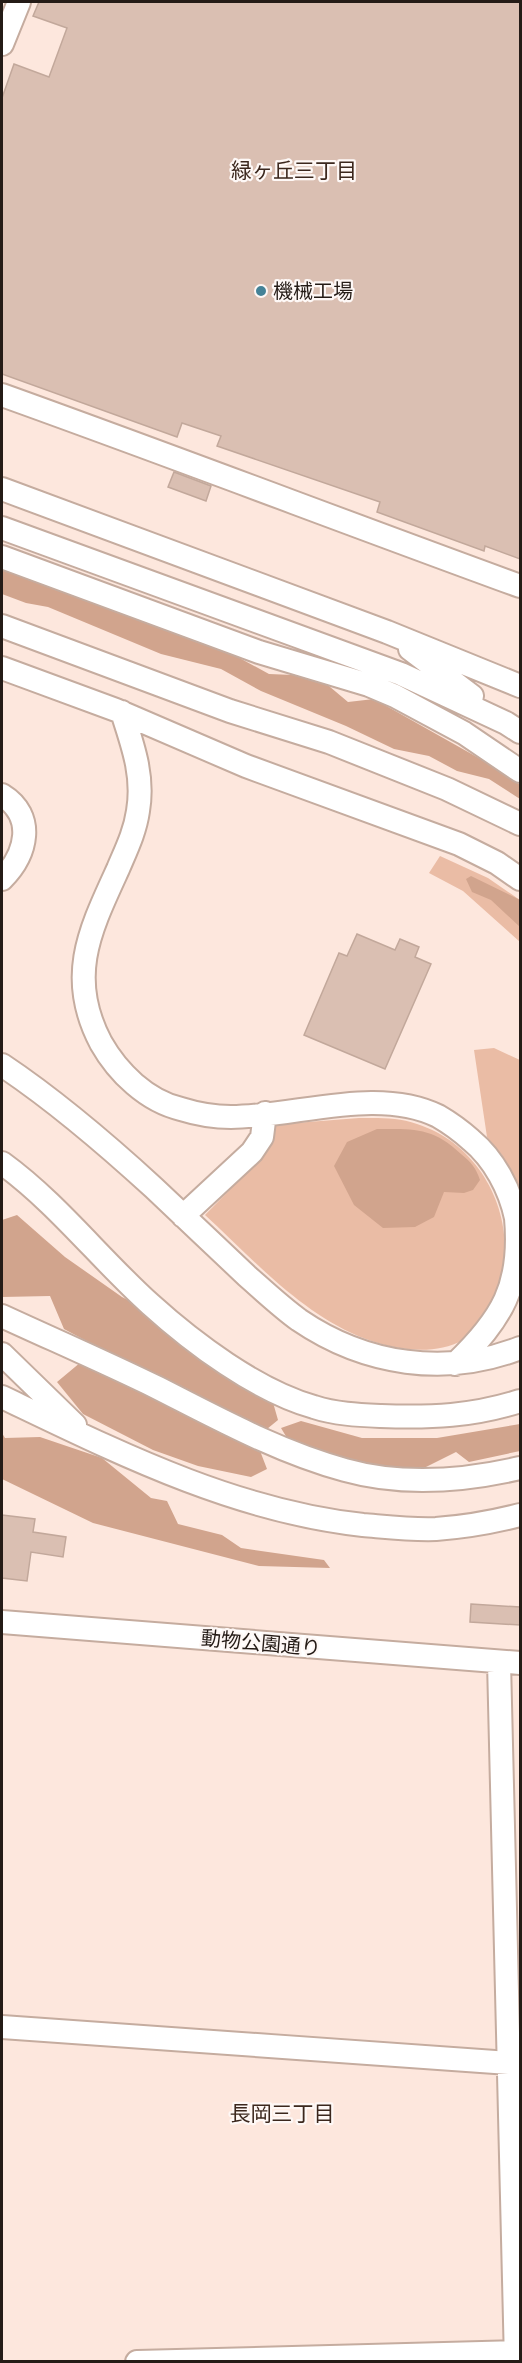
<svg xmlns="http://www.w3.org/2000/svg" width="522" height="2363" viewBox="0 0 522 2363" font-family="'Exo 2','Noto Sans JP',sans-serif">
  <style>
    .green { fill: #eabca5 }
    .forest { fill: #d1a48d }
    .building { fill: #dabfb2; stroke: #c2a89b; stroke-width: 1.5 }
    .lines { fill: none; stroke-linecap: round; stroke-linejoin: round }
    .minor-casing { stroke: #c5ac9f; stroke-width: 26 }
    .minor { stroke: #fff; stroke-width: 22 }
    .poi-dot { fill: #448297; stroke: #fef8f6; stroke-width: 2 }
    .labels { text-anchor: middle; stroke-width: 4.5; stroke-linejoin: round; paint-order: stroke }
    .poi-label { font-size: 20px; fill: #241b16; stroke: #fef8f6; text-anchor: start }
    .street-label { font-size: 20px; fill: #241b16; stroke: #fef8f6 }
    .neighbourhood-label { font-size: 21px; fill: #3b271d; stroke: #fef8f6 }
  </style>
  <rect width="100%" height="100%" fill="#fde7dd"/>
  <!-- green -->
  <path class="green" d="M 440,856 L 488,878 L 520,900 L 520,942 L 463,891 L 429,873 Z
    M 494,1048 L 520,1060 L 520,1188 L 502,1155 L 487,1137 L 474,1050 Z
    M 359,1118 C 379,1118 398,1117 417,1124 C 486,1146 522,1226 497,1293 C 490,1307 478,1333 463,1340 C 434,1356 396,1350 366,1339 C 302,1315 254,1260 205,1215 L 260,1159 L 270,1125 Z"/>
  <!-- forest -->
  <path class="forest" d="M 2,568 L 201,637 L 269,674 L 317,676 L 348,702 L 374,699 L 500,770 L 520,785 L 520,799 L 489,779 L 457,771 L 429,756 L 394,749 L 346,726 L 261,691 L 221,669 L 161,654 L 48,607 L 26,603 L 2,594 Z
    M 471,876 L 520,900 L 520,927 L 491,900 L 472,892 L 466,879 Z
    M 377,1129 C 413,1129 433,1127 461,1154 C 471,1162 476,1168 480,1180 L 473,1190 L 464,1193 L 444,1192 L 434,1217 L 415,1227 L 383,1228 L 354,1205 L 334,1166 L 347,1142 Z
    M 17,1215 L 65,1257 L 122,1297 L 191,1332 L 272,1399 L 278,1420 L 267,1429 L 252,1430 L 267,1469 L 251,1477 L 198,1466 L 153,1450 L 83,1414 L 57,1382 L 81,1362 L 133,1366 L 64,1329 L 50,1296 L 2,1297 L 2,1220 Z
    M 301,1421 L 362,1438 L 437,1438 L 520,1424 L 520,1451 L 469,1462 L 456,1452 L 422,1469 L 354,1467 L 290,1443 L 281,1428 Z
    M 2,1433 L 5,1438 L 40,1437 L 102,1458 L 151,1498 L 167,1501 L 178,1524 L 222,1535 L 241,1548 L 324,1560 L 330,1568 L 259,1566 L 93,1523 L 2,1479 Z"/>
  <!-- building -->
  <path class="building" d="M 39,2 L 520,2 L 520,559 L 485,546 L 484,551 L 377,512 L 380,502 L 217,446 L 221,436 L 182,423 L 177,437 L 2,374 L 2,98 L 14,64 L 49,77 L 67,28 L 33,16 Z
    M 174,472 L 211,486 L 206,501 L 168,487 Z
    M 357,934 L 395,950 L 400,939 L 419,947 L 415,957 L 431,964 L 385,1069 L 304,1035 L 339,953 L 347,956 Z
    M 2,1515 L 35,1519 L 33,1532 L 66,1537 L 63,1557 L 31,1552 L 27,1581 L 2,1578 Z
    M 471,1604 L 520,1607 L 520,1625 L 470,1622 Z"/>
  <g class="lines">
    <defs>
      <path id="minor" d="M 2,44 L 19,2
        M 2,395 C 175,457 347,523 520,586
        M 2,489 L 387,632 L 520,686
        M 2,528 L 401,674 L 506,723 L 520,732
        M 2,557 L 259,652 L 369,685 L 395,696 L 464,733 L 520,771
        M 2,626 L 230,711 L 329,742 L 447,789 L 520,824
        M 410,649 L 472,696
        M 2,668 L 116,710 L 246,766 L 459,844 L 497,863 L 520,879
        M 122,712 C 133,746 144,776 138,811 C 135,832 126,850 118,869 C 90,930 66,977 101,1043 C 118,1073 147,1101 181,1109 C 197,1114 214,1117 231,1117 C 296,1117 377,1086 438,1116 C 450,1123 461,1131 471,1140 C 494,1159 510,1189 516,1218 C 522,1286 502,1319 455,1364
        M 2,795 C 36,816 27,854 2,879
        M 2,1065 C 56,1101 106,1144 154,1188 C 185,1217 216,1247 247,1276 C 264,1291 281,1307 299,1320 C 365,1365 446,1377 520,1348
        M 2,1163 C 57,1203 99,1258 150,1304 C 193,1343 257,1391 314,1407 C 335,1414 359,1415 381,1416 C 431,1418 473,1416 520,1401
        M 183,1216 L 252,1152 L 262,1137 L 265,1113
        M 2,1316 C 54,1340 107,1363 158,1388 C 219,1419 279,1452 345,1470 C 402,1486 464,1481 520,1468
        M 2,1354 L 75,1425
        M 2,1397 C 117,1452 234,1511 363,1525 C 387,1527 412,1530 436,1529 C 464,1527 493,1522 520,1515
        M 2,1622 L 520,1663
        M 499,1662 L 516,2362
        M 2,2027 L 509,2063
        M 137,2362 L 520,2352"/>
    </defs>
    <!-- minor casing -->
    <use href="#minor" class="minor-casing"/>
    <!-- minor -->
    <use href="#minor" class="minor"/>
  </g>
  <!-- markers -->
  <circle class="poi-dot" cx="261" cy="291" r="6"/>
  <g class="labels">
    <!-- poi labels -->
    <g class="poi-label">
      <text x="273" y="298">機械工場</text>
    </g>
    <!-- street labels -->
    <g class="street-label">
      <text transform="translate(261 1643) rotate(5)" y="7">動物公園通り</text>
    </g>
    <!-- neighbourhood labels -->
    <g class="neighbourhood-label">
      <text x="294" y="178">緑ヶ丘三丁目</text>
      <text x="282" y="2121">長岡三丁目</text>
    </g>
  </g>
  <!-- border -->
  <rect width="522" height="2363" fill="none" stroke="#241b16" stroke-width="6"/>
</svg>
